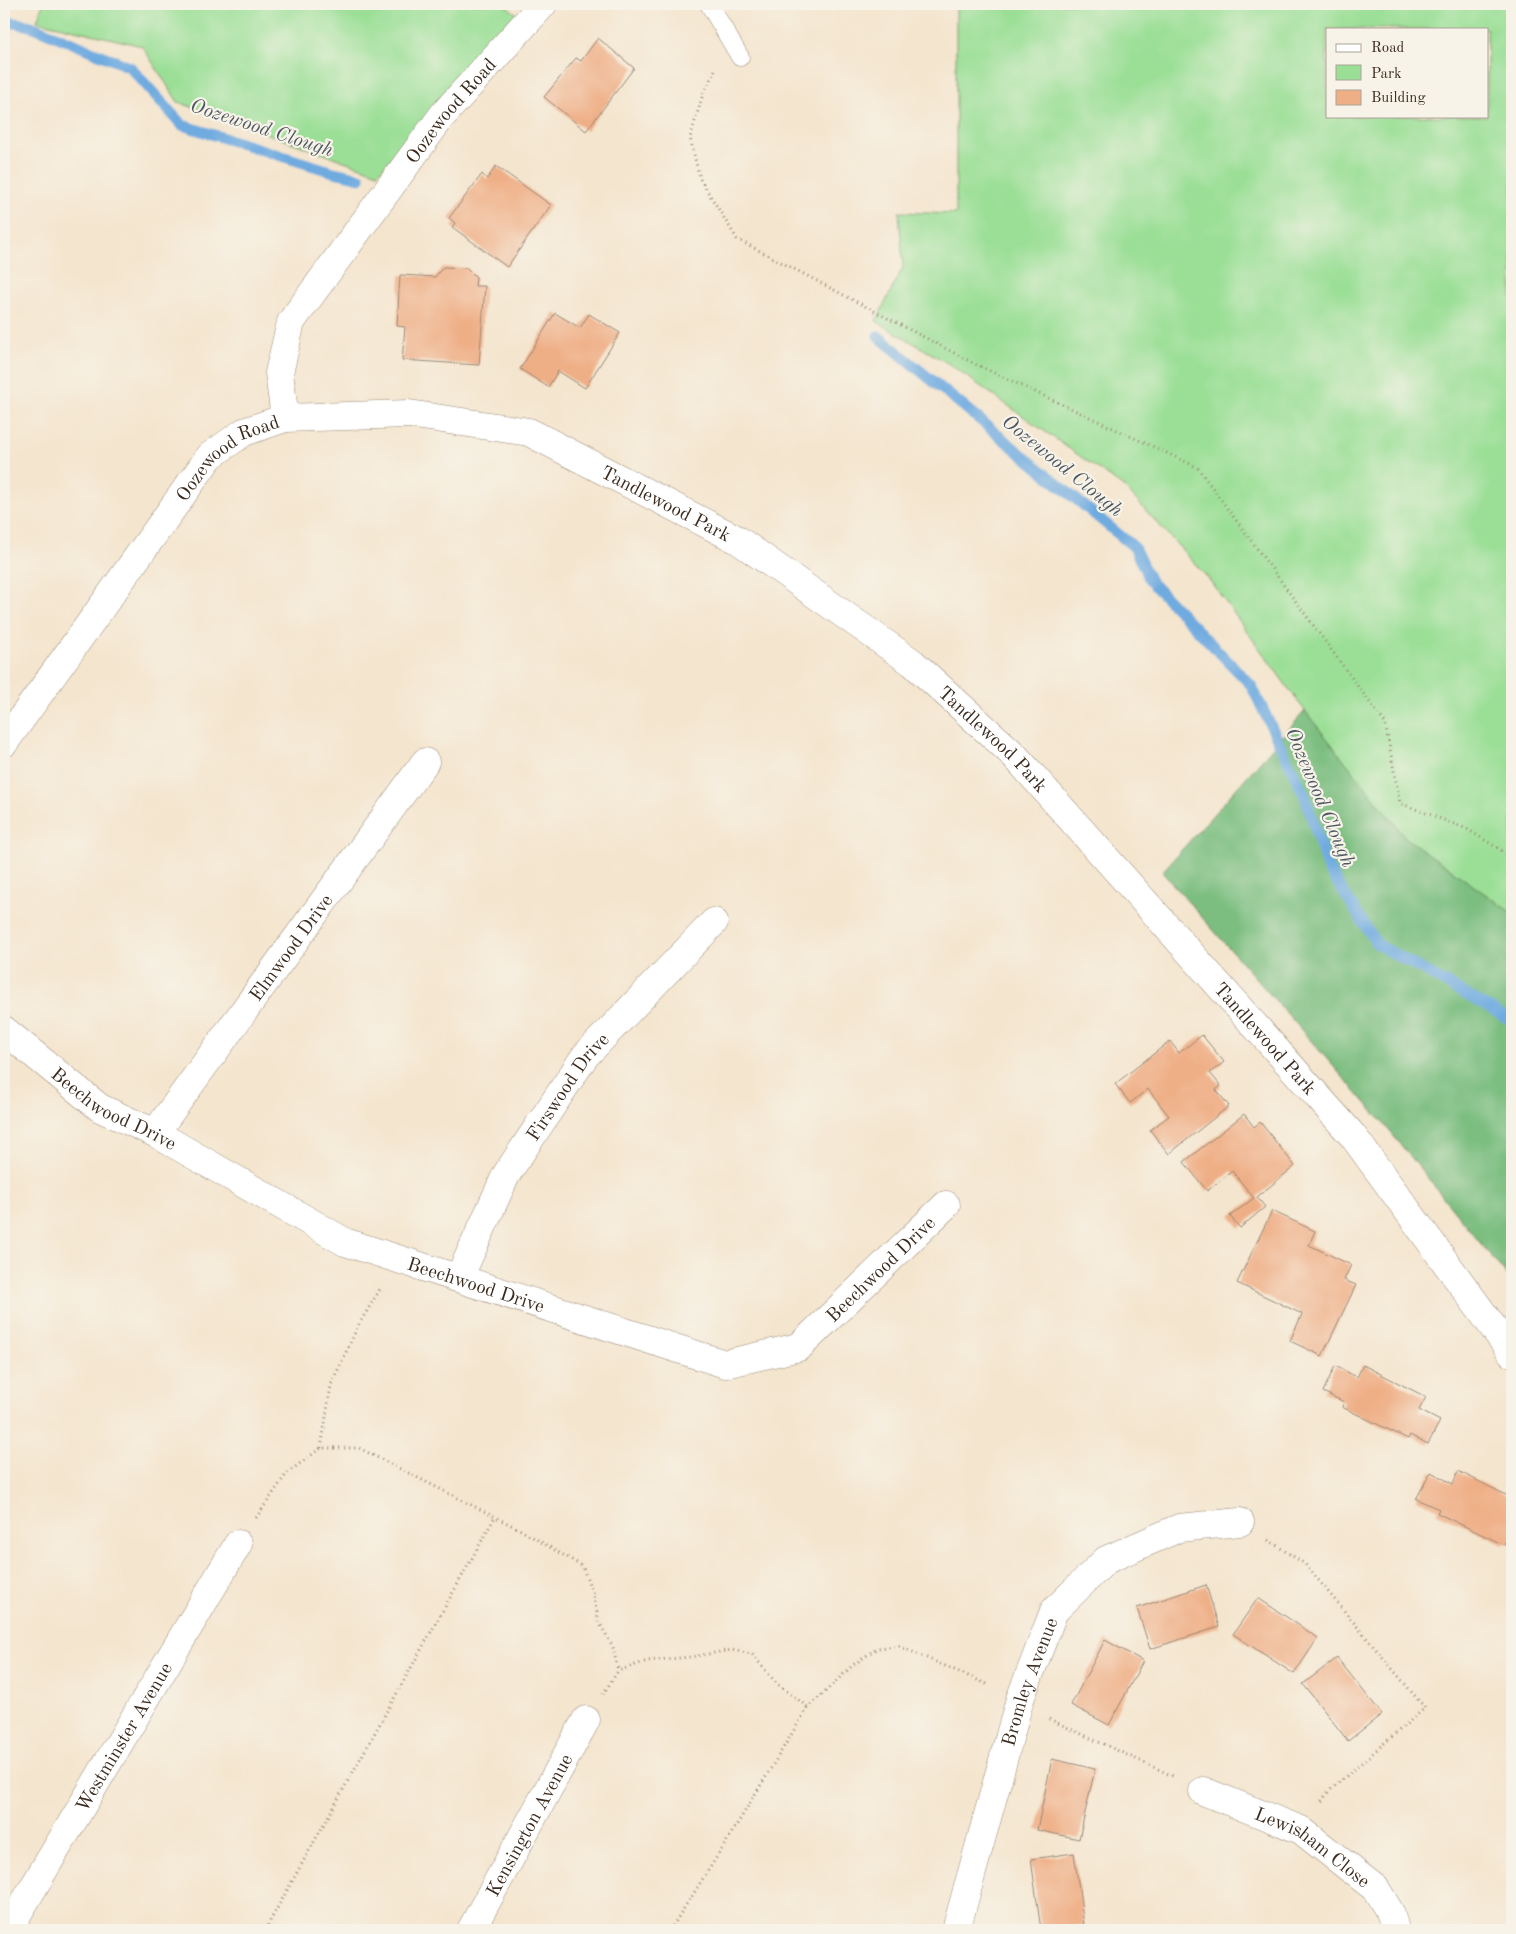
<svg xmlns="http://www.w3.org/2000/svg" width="1516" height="1934" viewBox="0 0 1516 1934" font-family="'Old Standard TT',serif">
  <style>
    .green { fill: #9bdf97; stroke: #6b845a; fill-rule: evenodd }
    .forest { fill: #7cbe80; stroke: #5c744f }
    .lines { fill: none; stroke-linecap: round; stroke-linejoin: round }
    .stream { stroke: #6fabe0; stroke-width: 11 }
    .building { fill: #efaf86 }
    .lane-casing { stroke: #988876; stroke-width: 19 }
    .street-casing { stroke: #988876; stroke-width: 29 }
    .path { stroke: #988876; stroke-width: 3; stroke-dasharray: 1 4; stroke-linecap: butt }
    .lane { stroke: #fff; stroke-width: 18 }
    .street { stroke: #fff; stroke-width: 28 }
    .labels { text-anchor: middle; stroke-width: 4.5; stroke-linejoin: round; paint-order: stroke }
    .street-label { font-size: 19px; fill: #3b2a1e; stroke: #f7f3e8 }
    .water-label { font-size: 20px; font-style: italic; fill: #4d5762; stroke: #f7f3e8 }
  </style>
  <rect width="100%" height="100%" fill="#f7f3e8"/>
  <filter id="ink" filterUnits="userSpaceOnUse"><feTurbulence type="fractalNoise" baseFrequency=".02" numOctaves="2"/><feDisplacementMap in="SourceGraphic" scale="10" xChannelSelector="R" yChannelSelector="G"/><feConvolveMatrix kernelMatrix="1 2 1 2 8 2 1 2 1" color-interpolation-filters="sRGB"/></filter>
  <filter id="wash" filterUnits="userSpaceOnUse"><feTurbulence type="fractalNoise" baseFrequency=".0096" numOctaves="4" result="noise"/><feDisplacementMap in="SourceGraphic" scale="20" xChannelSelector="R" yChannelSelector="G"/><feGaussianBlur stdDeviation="1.12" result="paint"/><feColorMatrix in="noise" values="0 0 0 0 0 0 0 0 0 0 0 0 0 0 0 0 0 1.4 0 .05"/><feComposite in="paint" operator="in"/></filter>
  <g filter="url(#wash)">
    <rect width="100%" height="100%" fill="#f4e5ce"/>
    <!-- green -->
    <path class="green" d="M 43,4 L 504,4 L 517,14 L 378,173 L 178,102 L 142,46 L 37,21 Z
      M 956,4 L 1512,4 L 1512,913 L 1406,838 L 1305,711 L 1208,578 L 1125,488 L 949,364 L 876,321 L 903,267 L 899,212 L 956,214 ZM 1327,29 L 1487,29 L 1487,116 L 1327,116 Z"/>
    <!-- forest -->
    <path class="forest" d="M 1305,711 L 1406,838 L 1512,913 L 1512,1282 L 1379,1118 L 1162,872 Z"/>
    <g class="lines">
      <!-- stream -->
      <path class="stream" d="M 4,21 L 31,26 L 130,67 L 182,125 L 330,171 L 360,178
        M 878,336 L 1134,547 L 1150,581 L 1251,685 L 1305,796 L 1327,867 L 1377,944 L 1512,1021"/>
    </g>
    <g id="blocks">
      <!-- building -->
      <path class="building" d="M 598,38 L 634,68 L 586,131 L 544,97 L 576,58 L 581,61 Z
        M 496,166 L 551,205 L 507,267 L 452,227 L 455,223 L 449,218 L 482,174 L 487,179 Z
        M 443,267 L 467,268 L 476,277 L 475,286 L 485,286 L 479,365 L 402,360 L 405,327 L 397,326 L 400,275 L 435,277 Z
        M 555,313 L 580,328 L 589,314 L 620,333 L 585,388 L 558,371 L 548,387 L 520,369 Z
        M 1202,1035 L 1224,1062 L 1210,1073 L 1221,1086 L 1216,1090 L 1229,1106 L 1169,1154 L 1150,1130 L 1169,1116 L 1148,1089 L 1130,1103 L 1115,1084 L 1170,1041 L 1179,1053 Z
        M 1244,1114 L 1254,1127 L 1260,1122 L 1295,1166 L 1257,1197 L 1265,1207 L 1240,1228 L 1230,1216 L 1254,1198 L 1232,1171 L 1207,1191 L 1184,1162 Z
        M 1272,1211 L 1315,1231 L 1309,1245 L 1351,1265 L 1344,1280 L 1356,1285 L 1322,1356 L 1290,1341 L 1302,1314 L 1237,1283 Z
        M 1363,1365 L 1426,1397 L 1419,1410 L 1440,1421 L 1428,1444 L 1410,1435 L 1408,1439 L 1342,1407 L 1344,1402 L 1323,1392 L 1335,1366 L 1357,1377 Z
        M 1458,1471 L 1512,1498 L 1512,1545 L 1505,1542 L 1504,1545 L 1437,1513 L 1439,1509 L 1416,1499 L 1431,1472 L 1453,1484 Z
        M 1206,1585 L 1219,1627 L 1150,1649 L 1137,1608 Z
        M 1258,1598 L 1318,1638 L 1294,1674 L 1233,1634 Z
        M 1105,1640 L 1143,1661 L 1109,1725 L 1071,1705 Z
        M 1337,1658 L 1382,1714 L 1348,1741 L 1303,1684 Z
        M 1052,1759 L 1095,1769 L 1079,1839 L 1037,1830 Z
        M 1074,1853 L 1084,1925 L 1041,1930 L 1031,1859 Z"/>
    </g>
  </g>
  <g filter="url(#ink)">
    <use href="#blocks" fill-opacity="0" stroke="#988876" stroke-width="1"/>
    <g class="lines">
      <defs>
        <path id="lane" d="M 709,4 L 740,57"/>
        <g id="street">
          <path id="s1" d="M 285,418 L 409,414 L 529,432 L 738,540 L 913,663 L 1015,756 L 1353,1136 L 1512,1353"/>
          <path id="s2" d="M 4,743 L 210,456 L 244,432 L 285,418 L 279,373 L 291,322 L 442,116 L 543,4"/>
          <path id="s3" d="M 4,1030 L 100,1108 L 155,1133 L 345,1242 L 725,1364 L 799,1347 L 946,1205"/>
          <path id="s4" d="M 155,1133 L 425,762"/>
          <path id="s5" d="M 459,1278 L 506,1175 L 585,1056 L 714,922"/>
          <path id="s6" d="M 1203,1791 L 1301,1830 L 1376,1889 L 1391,1914 L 1395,1930"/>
          <path id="s7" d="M 8,1930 L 238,1544"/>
          <path id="s8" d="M 471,1930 L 586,1720"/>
          <path id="s9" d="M 956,1930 L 1020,1699 L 1054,1611 L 1106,1560 L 1179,1528 L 1240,1522"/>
        </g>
      </defs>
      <!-- lane casing -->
      <use href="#lane" class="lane-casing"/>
      <!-- street casing -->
      <use href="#street" class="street-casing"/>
      <!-- path -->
      <path class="path" d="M 715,70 L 703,94 L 690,138 L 700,179 L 737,239 L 977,365 L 1197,467 L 1385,723 L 1400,803 L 1467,829 L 1512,857
        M 321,1448 L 331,1385 L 358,1326 L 381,1287
        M 256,1518 L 287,1473 L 321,1448 L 359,1448 L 519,1529 L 582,1566 L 592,1591 L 599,1622 L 613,1647 L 618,1671
        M 1268,1540 L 1305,1564 L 1425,1708 L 1329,1791 L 1320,1803
        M 603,1694 L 618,1671 L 647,1661 L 690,1657 L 732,1650 L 752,1654 L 777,1684 L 808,1707
        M 1049,1719 L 1175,1777
        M 265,1930 L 495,1517
        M 670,1930 L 722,1849 L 808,1707 L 824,1693 L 853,1665 L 877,1648 L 899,1646 L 989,1685"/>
      <!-- lane -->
      <use href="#lane" class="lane"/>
      <!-- street -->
      <use href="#street" class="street"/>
    </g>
  </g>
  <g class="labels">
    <!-- street labels -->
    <g class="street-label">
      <text dy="7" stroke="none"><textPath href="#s2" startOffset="801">Oozewood Road</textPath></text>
      <text dy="7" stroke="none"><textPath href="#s2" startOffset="366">Oozewood Road</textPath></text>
      <text dy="7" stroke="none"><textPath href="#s1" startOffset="400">Tandlewood Park</textPath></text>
      <text dy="7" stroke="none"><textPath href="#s1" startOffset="805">Tandlewood Park</textPath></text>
      <text dy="7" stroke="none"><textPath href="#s4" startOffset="230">Elmwood Drive</textPath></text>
      <text dy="7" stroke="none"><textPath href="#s1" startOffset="1210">Tandlewood Park</textPath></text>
      <text dy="7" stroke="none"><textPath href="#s5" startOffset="221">Firswood Drive</textPath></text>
      <text dy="7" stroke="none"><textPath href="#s3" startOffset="136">Beechwood Drive</textPath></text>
      <text dy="7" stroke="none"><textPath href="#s3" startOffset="991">Beechwood Drive</textPath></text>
      <text dy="7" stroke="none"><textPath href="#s3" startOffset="541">Beechwood Drive</textPath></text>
      <text dy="7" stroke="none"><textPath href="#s9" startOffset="259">Bromley Avenue</textPath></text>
      <text dy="7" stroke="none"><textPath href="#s7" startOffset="225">Westminster Avenue</textPath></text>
      <text dy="7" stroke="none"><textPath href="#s8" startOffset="120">Kensington Avenue</textPath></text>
      <text dy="7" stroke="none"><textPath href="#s6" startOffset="124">Lewisham Close</textPath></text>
    </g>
    <!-- water labels -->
    <g class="water-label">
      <text transform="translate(262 127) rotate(18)" y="7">Oozewood Clough</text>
      <text transform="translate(1063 465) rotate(39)" y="7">Oozewood Clough</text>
      <text transform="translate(1321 797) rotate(67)" y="7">Oozewood Clough</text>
    </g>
  </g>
  <!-- margin -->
  <rect width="1516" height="1934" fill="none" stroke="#f7f3e8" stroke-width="20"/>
  <!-- legend -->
  <rect x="1326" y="28" width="162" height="90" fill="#f7f3e8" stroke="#aca397"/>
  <rect x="1336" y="44" width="25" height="8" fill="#ffffff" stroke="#aca397"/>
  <text x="1371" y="52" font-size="15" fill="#3b2a1e">Road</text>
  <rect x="1336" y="65" width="25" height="15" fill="#9bdf97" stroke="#aca397"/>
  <text x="1371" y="78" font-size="15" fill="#3b2a1e">Park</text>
  <rect x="1336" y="90" width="25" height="15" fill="#efaf86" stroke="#aca397"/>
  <text x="1371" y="102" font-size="15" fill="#3b2a1e">Building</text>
</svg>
